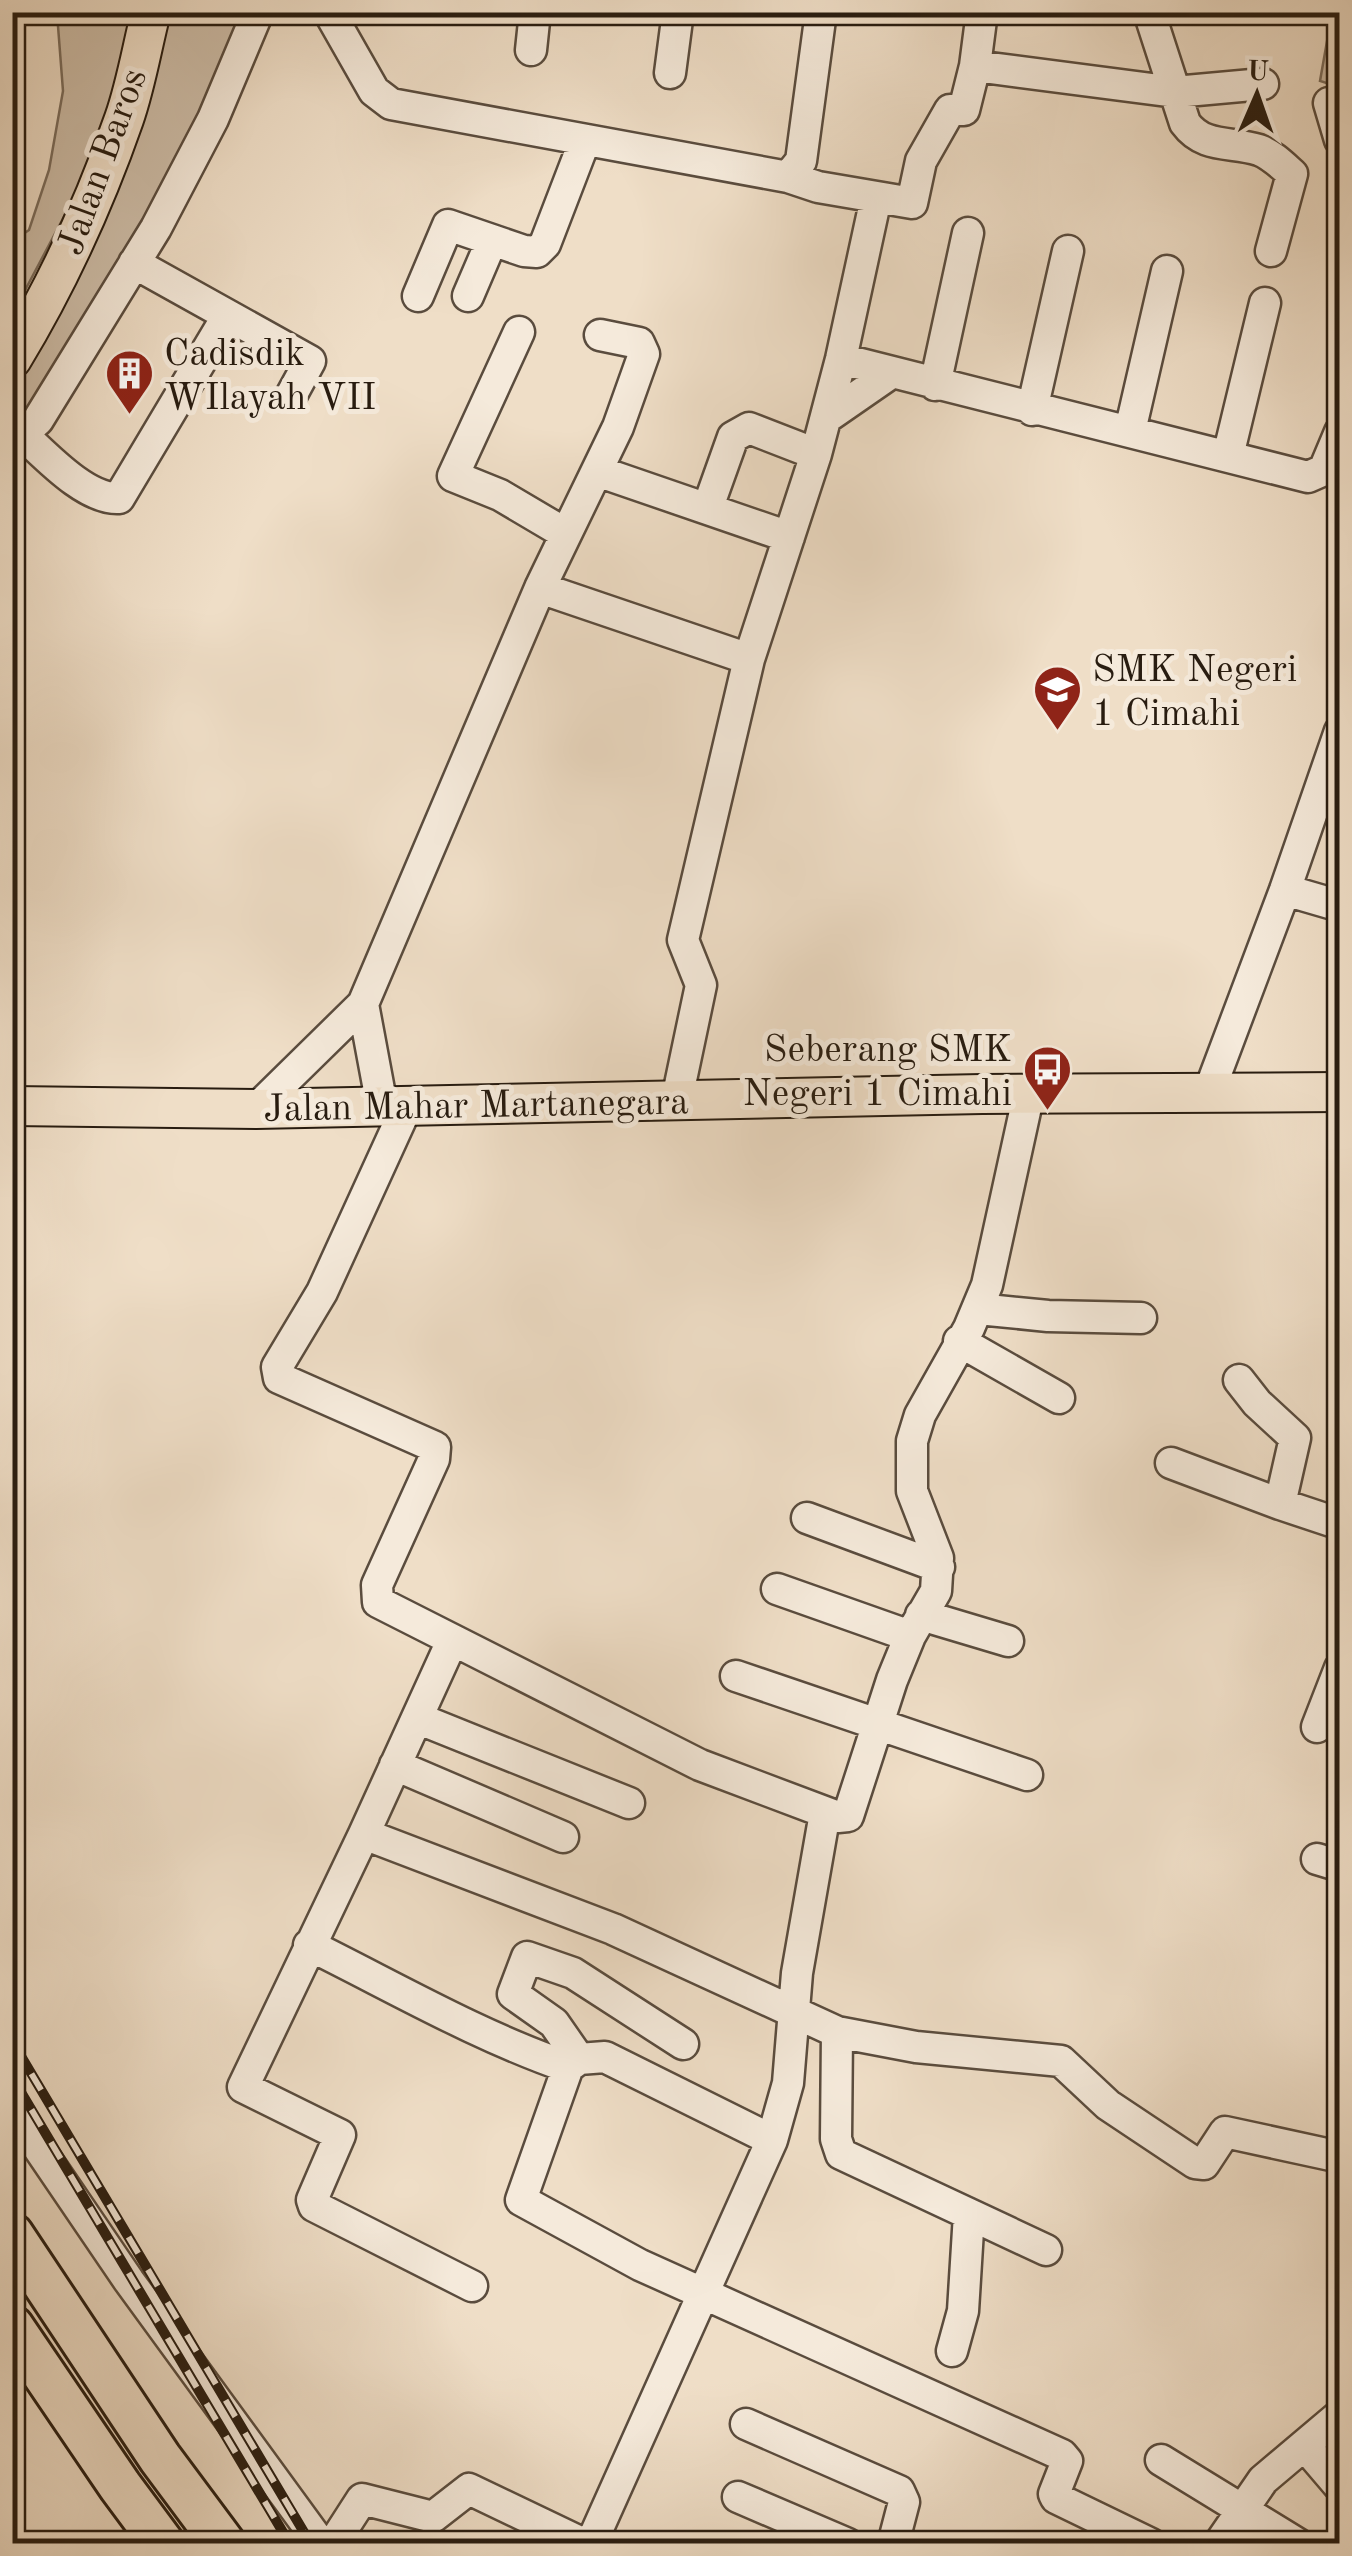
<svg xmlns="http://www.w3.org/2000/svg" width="1352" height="2556" viewBox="0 0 1352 2556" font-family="'Old Standard TT',serif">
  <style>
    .green { fill: #cdbda8; stroke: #7a6c5c; stroke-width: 2.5 }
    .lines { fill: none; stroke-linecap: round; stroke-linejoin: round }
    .minor-casing { stroke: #5a4c3e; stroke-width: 35 }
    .major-casing { stroke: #281c10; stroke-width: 42 }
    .highway-casing { stroke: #281c10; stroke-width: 48 }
    .minor { stroke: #f5eadb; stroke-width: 30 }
    .major { stroke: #efdec7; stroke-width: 38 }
    .highway { stroke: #efdec7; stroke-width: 42 }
    .rail-casing { stroke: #281c10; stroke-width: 10 }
    .rail { stroke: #f5eadb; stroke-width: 6; stroke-dasharray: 19; stroke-linecap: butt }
    .labels { text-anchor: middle; stroke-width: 10; stroke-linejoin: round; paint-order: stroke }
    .street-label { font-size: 38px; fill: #281c10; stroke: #f5eadb }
    .poi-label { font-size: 38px; fill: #281c10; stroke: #f5eadb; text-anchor: start }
  </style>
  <rect width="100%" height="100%" fill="#efdec7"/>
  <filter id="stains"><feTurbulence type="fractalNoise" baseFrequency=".002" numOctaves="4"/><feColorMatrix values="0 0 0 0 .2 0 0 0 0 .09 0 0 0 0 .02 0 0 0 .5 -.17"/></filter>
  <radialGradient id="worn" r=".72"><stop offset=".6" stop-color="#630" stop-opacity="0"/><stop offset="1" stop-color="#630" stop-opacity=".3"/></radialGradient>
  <!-- green -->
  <path class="green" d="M 57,13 L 130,13 L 117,97 L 76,194 L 13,313 L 13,241 L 29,230 L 49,170 L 63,91 Z
    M 170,13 L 243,13 L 172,183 L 30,413 L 13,421 L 13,384 L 47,324 L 137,134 Z
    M 1332,13 L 1339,13 L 1339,87 L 1320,81 Z"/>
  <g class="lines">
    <defs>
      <path id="minor" d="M 329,12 L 374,91 L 391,104 L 788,177 L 801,161 L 821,12
        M 1149,12 L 1185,123 C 1204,149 1231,141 1259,150 C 1272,155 1282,165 1292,174 L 1271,251
        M 531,50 L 535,12
        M 975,66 L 1175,92 L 1263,84
        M 670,73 L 678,12
        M 1329,103 L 1340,140
        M 788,177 L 818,187 L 912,203 L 921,161 L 950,110 L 964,110 L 975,66 L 982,12
        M 134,263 L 310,361 L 292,394
        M 418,296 L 448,225 L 524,251 L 537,252 L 545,244 L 585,140
        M 468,296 L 492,240
        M 519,332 L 453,476 L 500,495 L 566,534
        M 841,359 L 1308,477 L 1324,470 L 1340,432
        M 935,385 L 968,233
        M 1032,410 L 1068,251
        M 826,418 L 891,373
        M 1130,431 L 1167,271
        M 12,434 L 22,434 L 38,420 L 156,228 L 213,119 L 258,12
        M 22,434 C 45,455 86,500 119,498 L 227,317
        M 1228,456 L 1265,303
        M 597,471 L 789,537
        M 708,507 L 733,437 L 749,428 L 816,454
        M 540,588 L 749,659
        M 1285,890 L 1340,906
        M 363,1004 L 382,1106
        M 1209,1092 L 1285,890 L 1340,731
        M 677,1099 L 701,985 L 683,940 L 749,659 L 816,454 L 841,359 L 876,198
        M 407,1106 L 322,1292 L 277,1367 L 279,1378 L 435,1447 L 434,1459 L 377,1585 L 378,1602 L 700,1765 L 838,1817 L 848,1816 L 892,1680 L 910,1636 L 936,1591 L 938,1558 L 912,1491 L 912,1441 L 920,1415 L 969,1328 L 987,1285 L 1029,1093
        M 256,1109 L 363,1004 L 540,588 L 618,427 L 644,354 L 639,343 L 600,335
        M 978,1309 L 1048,1316 L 1141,1318
        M 959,1341 L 1059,1398
        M 1239,1380 L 1257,1403 L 1295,1438 L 1280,1504 L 1340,1524
        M 1171,1463 L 1280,1504
        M 807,1518 L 939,1567
        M 777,1589 L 910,1636
        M 921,1615 L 1008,1641
        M 452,1641 L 364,1834 L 243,2087 L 340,2135 L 312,2200 L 314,2206 L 472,2286
        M 736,1676 L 1027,1775
        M 417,1718 L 629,1803
        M 1317,1727 L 1340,1668
        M 395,1765 L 563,1837
        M 825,1813 L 797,1973 L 788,2083 L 772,2140 L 605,2057 L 579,2059 L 568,2067 L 521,2200 L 640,2265 L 1062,2455 L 1067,2461 L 1054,2494 L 1056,2498 L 1151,2544
        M 364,1834 L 613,1929 L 837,2032 L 916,2047 L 1061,2061 L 1108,2105 L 1195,2163 L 1204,2164 L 1225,2132 L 1340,2157
        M 1317,1859 L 1340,1866
        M 309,1945 C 394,1987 478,2036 568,2067
        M 837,2032 L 836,2139 L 841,2154 L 1046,2250
        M 579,2059 L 554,2023 L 513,1994 L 527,1957 L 573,1973 L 683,2044
        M 12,2109 L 129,2281 L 321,2544
        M 952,2351 L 963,2311 L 969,2214
        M 746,2424 L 899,2491 L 904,2502 L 893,2544
        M 1305,2446 L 1340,2487
        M 1161,2460 L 1298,2544
        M 738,2497 L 848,2544
        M 333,2544 L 362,2499 L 433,2517 L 469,2489 L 584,2544
        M 591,2544 L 772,2140
        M 1219,2544 L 1263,2480 L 1340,2415"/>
      <path id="major" d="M 12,359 C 58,283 95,202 124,119 C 136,85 142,47 151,12
        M 12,1106 L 256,1109 L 982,1094 L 1340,1092"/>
      <path id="highway" d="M 12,2235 L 160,2458 L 224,2544
        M 12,2327 L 120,2486 L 163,2544"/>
    </defs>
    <!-- minor casing -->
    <use href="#minor" class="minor-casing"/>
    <!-- major casing -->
    <use href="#major" class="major-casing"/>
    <!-- highway casing -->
    <use href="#highway" class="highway-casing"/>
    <!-- minor -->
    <use href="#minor" class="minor"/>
    <!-- major -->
    <use href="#major" class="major"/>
    <!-- highway -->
    <use href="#highway" class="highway"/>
    <defs>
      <path id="rail" d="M 12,2041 L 311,2544
        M 12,2077 L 290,2544"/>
    </defs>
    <!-- rail casing -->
    <use href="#rail" class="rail-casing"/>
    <!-- rail -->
    <use href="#rail" class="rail"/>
  </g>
  <!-- icons -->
  <defs>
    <symbol id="building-pin" viewBox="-11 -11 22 30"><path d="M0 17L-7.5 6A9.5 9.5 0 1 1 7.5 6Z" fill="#8f2418" stroke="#f5eadb"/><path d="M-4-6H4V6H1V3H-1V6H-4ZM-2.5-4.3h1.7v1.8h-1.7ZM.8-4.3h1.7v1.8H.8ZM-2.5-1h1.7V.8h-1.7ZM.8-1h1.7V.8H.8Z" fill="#fff"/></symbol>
    <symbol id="school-pin" viewBox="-11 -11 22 30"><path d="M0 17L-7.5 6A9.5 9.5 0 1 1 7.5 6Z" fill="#8f2418" stroke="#f5eadb"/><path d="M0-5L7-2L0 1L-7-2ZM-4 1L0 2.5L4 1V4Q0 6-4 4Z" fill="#fff"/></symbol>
    <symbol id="bus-pin" viewBox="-11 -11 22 30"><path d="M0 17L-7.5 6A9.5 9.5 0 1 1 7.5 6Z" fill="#8f2418" stroke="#f5eadb"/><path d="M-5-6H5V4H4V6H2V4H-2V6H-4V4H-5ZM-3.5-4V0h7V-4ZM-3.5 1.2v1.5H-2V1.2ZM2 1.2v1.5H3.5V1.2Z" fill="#fff"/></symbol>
  </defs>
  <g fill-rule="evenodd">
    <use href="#building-pin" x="102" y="346" width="55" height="75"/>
    <use href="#school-pin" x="1030" y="662" width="55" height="75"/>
    <use href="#bus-pin" x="1020" y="1042" width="55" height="75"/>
  </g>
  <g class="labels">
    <!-- street labels -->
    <g class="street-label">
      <text transform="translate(101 161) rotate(-70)" y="13">Jalan Baros</text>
      <text transform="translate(476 1104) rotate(-1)" y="13">Jalan Mahar Martanegara</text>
    </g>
    <!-- poi labels -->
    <g class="poi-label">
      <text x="164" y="365">Cadisdik<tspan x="164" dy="44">WIlayah VII</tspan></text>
      <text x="1092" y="681">SMK Negeri<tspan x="1092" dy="44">1 Cimahi</tspan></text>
      <text x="1012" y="1061" text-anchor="end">Seberang SMK<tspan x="1012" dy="44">Negeri 1 Cimahi</tspan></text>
    </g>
  </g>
  <!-- margin -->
  <rect width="1352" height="2556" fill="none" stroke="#efdec7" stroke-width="50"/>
  <rect x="15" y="15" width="1322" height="2526" fill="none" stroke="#281c10" stroke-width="5"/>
  <rect x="25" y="25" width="1302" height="2506" fill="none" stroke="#281c10" stroke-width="2.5"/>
  <!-- north arrow -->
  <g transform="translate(1257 95) rotate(2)" stroke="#f5eadb" stroke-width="8" paint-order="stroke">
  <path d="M0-8L18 38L0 25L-18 38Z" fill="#281c10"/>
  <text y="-15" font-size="28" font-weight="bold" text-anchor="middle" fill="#281c10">U</text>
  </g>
  <rect width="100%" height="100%" filter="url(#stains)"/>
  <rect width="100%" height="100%" fill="url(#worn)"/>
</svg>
